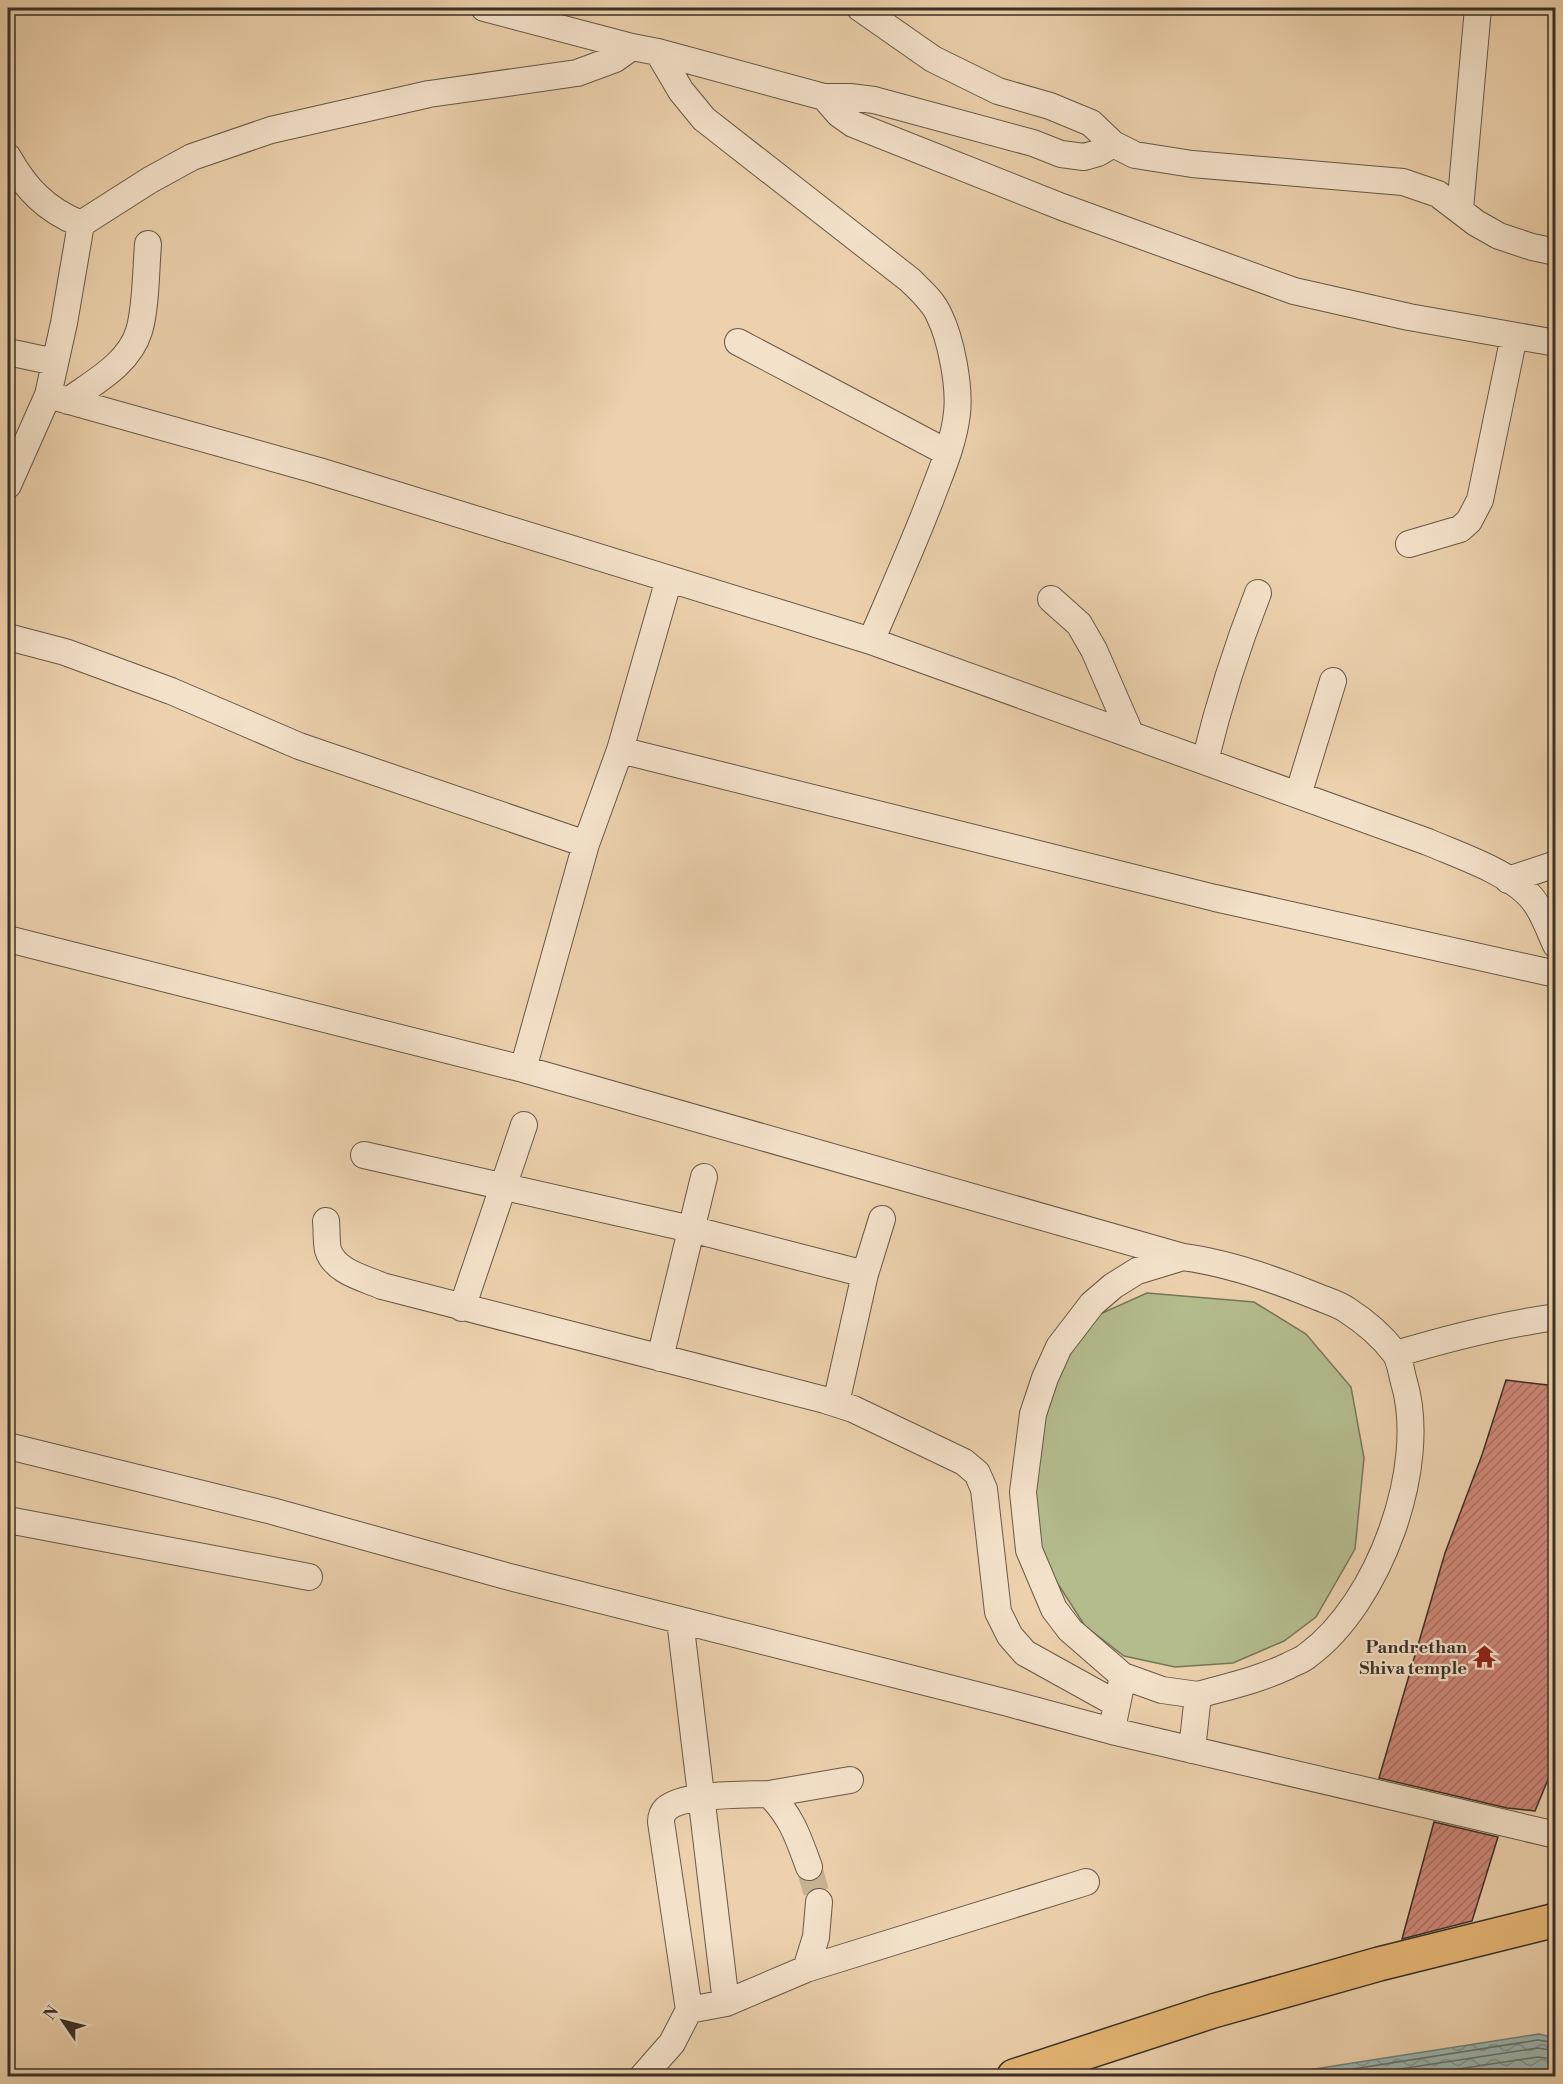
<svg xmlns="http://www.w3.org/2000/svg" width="1563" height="2084" viewBox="0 0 1563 2084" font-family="'Libre Bodoni',serif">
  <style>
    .green { fill: #b4bc8c; stroke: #767659; stroke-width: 1.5 }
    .water { fill: url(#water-waves); stroke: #738079; stroke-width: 1.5 }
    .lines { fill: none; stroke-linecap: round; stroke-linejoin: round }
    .shore { stroke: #6a726c; stroke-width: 1.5 }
    .building { fill: url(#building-hatch); stroke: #393026; stroke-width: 1.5 }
    .minor-tunnel { stroke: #c8b191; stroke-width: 26; stroke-dasharray: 26 13; stroke-linecap: butt }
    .minor-casing { stroke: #665848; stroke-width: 28 }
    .highway-casing { stroke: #393026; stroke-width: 36 }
    .minor { stroke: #f3e1c9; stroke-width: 26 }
    .highway { stroke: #e6b876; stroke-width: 33 }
    .labels { text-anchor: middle; stroke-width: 4.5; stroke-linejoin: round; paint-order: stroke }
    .poi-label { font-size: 18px; font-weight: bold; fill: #393026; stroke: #f3e1c9; text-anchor: end }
  </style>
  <defs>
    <pattern id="water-waves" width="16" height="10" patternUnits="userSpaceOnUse" patternTransform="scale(1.5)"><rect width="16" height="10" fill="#9ab5b1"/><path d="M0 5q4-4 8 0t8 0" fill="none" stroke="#7f9490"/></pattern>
    <pattern id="building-hatch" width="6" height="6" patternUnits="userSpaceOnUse" patternTransform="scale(1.5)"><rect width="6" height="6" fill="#cf8879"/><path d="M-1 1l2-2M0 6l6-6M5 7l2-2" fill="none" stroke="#a97063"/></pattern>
  </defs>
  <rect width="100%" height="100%" fill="#ecd1ac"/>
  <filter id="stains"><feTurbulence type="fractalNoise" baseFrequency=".00333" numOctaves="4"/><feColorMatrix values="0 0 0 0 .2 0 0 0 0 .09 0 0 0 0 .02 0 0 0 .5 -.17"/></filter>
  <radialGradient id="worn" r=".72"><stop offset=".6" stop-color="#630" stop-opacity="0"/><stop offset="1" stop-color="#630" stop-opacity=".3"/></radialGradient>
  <!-- green -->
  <path class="green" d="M 1147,1293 L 1254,1302 L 1306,1334 L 1351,1387 L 1364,1458 L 1355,1549 L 1316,1617 L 1284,1641 L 1233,1663 L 1175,1667 L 1124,1656 L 1085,1626 L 1040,1556 L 1034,1504 L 1047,1386 L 1091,1318 Z"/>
  <!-- water -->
  <path class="water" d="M 1539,2034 L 1555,2038 L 1555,2076 L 1295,2076 L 1308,2070 Z"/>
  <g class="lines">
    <!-- shore -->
    <path class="shore" d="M 1308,2076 L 1538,2040 L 1556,2043
      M 1354,2076 L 1538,2048 L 1556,2051
      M 1412,2076 L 1538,2057 L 1556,2060"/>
  </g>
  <!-- building -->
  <path class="building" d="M 1506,1380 L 1556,1386 L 1556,1760 L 1535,1811 L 1507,1808 L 1379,1778 L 1445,1553 L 1482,1455 Z
    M 1434,1822 L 1498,1837 L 1472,1921 L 1402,1939 Z"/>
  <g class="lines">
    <!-- minor-tunnel -->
    <path class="minor-tunnel" d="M 809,1867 L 819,1902"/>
    <defs>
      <path id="minor" d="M 484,8 L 632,47 L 658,52 L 824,97 L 850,97 L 874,100 L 1033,143 L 1061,154 L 1084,157 L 1098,153 L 1113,144
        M 860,8 L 933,59 L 998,91 L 1050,106 L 1091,123 L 1113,144 L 1135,155 L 1192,164 L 1403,182 L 1438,194 L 1476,223 L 1499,236 L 1532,247 L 1556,252
        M 658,52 L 681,91 L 704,119 L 910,280 C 920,290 933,301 939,315 C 951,339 960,386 957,413 C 954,441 943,467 933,493 C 914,543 892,592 871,641
        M 824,97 L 839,114 L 853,124 L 1062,207 L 1294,291 L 1409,317 L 1556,343
        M 8,157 C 26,189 46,210 81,224
        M 1460,209 L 1478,8
        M 738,342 L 948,453
        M 8,352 L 55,362
        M 48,395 L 319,471 L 871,641 L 1428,842 C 1458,855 1503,870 1527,893 C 1541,906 1548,928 1556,945
        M 68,401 C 94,382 129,364 139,331 C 146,309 146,268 148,244
        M 8,485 L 48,395 L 64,323 L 81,224 L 150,180 L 192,157 L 271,130 L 429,94 L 577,73 L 615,59 L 632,47
        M 1409,544 L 1460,529 L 1469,521 L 1480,500 L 1514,336
        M 1051,599 L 1079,624 L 1094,650 L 1131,735
        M 8,637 L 65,652 L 171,691 L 299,746 L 586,844
        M 620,750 L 1215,898 L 1556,974
        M 1205,761 C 1219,703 1236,649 1258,593
        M 1298,795 L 1333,681
        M 1508,880 L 1556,864
        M 8,939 L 523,1069 L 1183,1257 C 1228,1263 1271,1278 1313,1295 C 1324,1300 1337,1303 1347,1310 C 1364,1321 1381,1335 1394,1352 C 1400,1359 1401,1372 1404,1382 C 1429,1466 1379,1603 1308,1655 C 1303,1660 1295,1662 1288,1666 C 1258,1680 1230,1686 1198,1695 L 1192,1750
        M 523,1069 L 586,844 L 620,750 L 669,579
        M 364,1155 L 691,1229 L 865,1274
        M 326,1221 C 327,1230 326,1241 328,1250 C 335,1272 364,1278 382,1286 L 825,1400 L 853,1409 L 964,1462 L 977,1473 L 984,1489 L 998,1612 L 1010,1636 L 1025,1653 L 1117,1704
        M 462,1308 L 524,1125
        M 1396,1354 C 1449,1338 1500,1325 1556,1317
        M 660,1358 L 704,1177
        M 836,1403 L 865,1274 L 882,1219
        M 8,1446 L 272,1511 L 506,1576 L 1008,1703 L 1112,1731 L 1556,1835
        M 8,1520 L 309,1577
        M 680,1620 L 726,2003 L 806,1969 L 816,1937 L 819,1902
        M 1123,1676 L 1162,1690 L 1198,1695
        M 1114,1719 L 1123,1676 L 1070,1630 L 1054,1609 L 1029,1550 L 1023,1492 L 1033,1414 L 1045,1378 L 1059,1347 L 1092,1304 L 1113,1286 L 1137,1271 L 1183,1257
        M 769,1794 L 850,1780
        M 806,1969 L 1086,1882
        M 726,2003 L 689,2010 L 661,1822 C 661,1817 662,1813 666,1809 C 683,1793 745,1795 769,1794 C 792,1817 798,1837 809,1867
        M 643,2076 L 672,2043 L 689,2010"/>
      <path id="highway" d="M 1014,2076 L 1213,2011 L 1379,1964 L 1556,1920"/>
    </defs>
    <!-- minor casing -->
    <use href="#minor" class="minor-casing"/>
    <!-- highway casing -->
    <use href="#highway" class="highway-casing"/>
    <!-- minor -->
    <use href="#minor" class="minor"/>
    <!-- highway -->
    <use href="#highway" class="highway"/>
  </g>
  <!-- icons -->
  <defs>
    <symbol id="temple-bare" viewBox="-9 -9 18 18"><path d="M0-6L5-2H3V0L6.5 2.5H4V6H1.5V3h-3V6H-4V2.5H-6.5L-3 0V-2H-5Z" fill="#8f2418" stroke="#f3e1c9" stroke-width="2.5" paint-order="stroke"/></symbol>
  </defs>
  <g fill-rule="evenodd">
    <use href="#temple-bare" x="1468" y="1640" width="33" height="33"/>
  </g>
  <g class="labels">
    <!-- poi labels -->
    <g class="poi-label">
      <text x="1467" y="1653">Pandrethan<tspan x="1467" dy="21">Shiva temple</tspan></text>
    </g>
  </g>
  <!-- margin -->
  <rect width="1563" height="2084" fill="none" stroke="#ecd1ac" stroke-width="30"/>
  <rect x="9" y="9" width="1545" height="2066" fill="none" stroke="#393026" stroke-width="3"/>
  <rect x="15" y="15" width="1533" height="2054" fill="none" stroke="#393026" stroke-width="1.5"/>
  <!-- north arrow -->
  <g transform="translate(63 2021) rotate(305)" stroke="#f3e1c9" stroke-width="4.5" paint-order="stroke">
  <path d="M0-4.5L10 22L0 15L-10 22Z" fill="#393026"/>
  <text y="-9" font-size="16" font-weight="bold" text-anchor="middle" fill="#393026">N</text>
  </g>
  <rect width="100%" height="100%" filter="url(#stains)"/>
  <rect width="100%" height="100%" fill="url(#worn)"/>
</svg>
